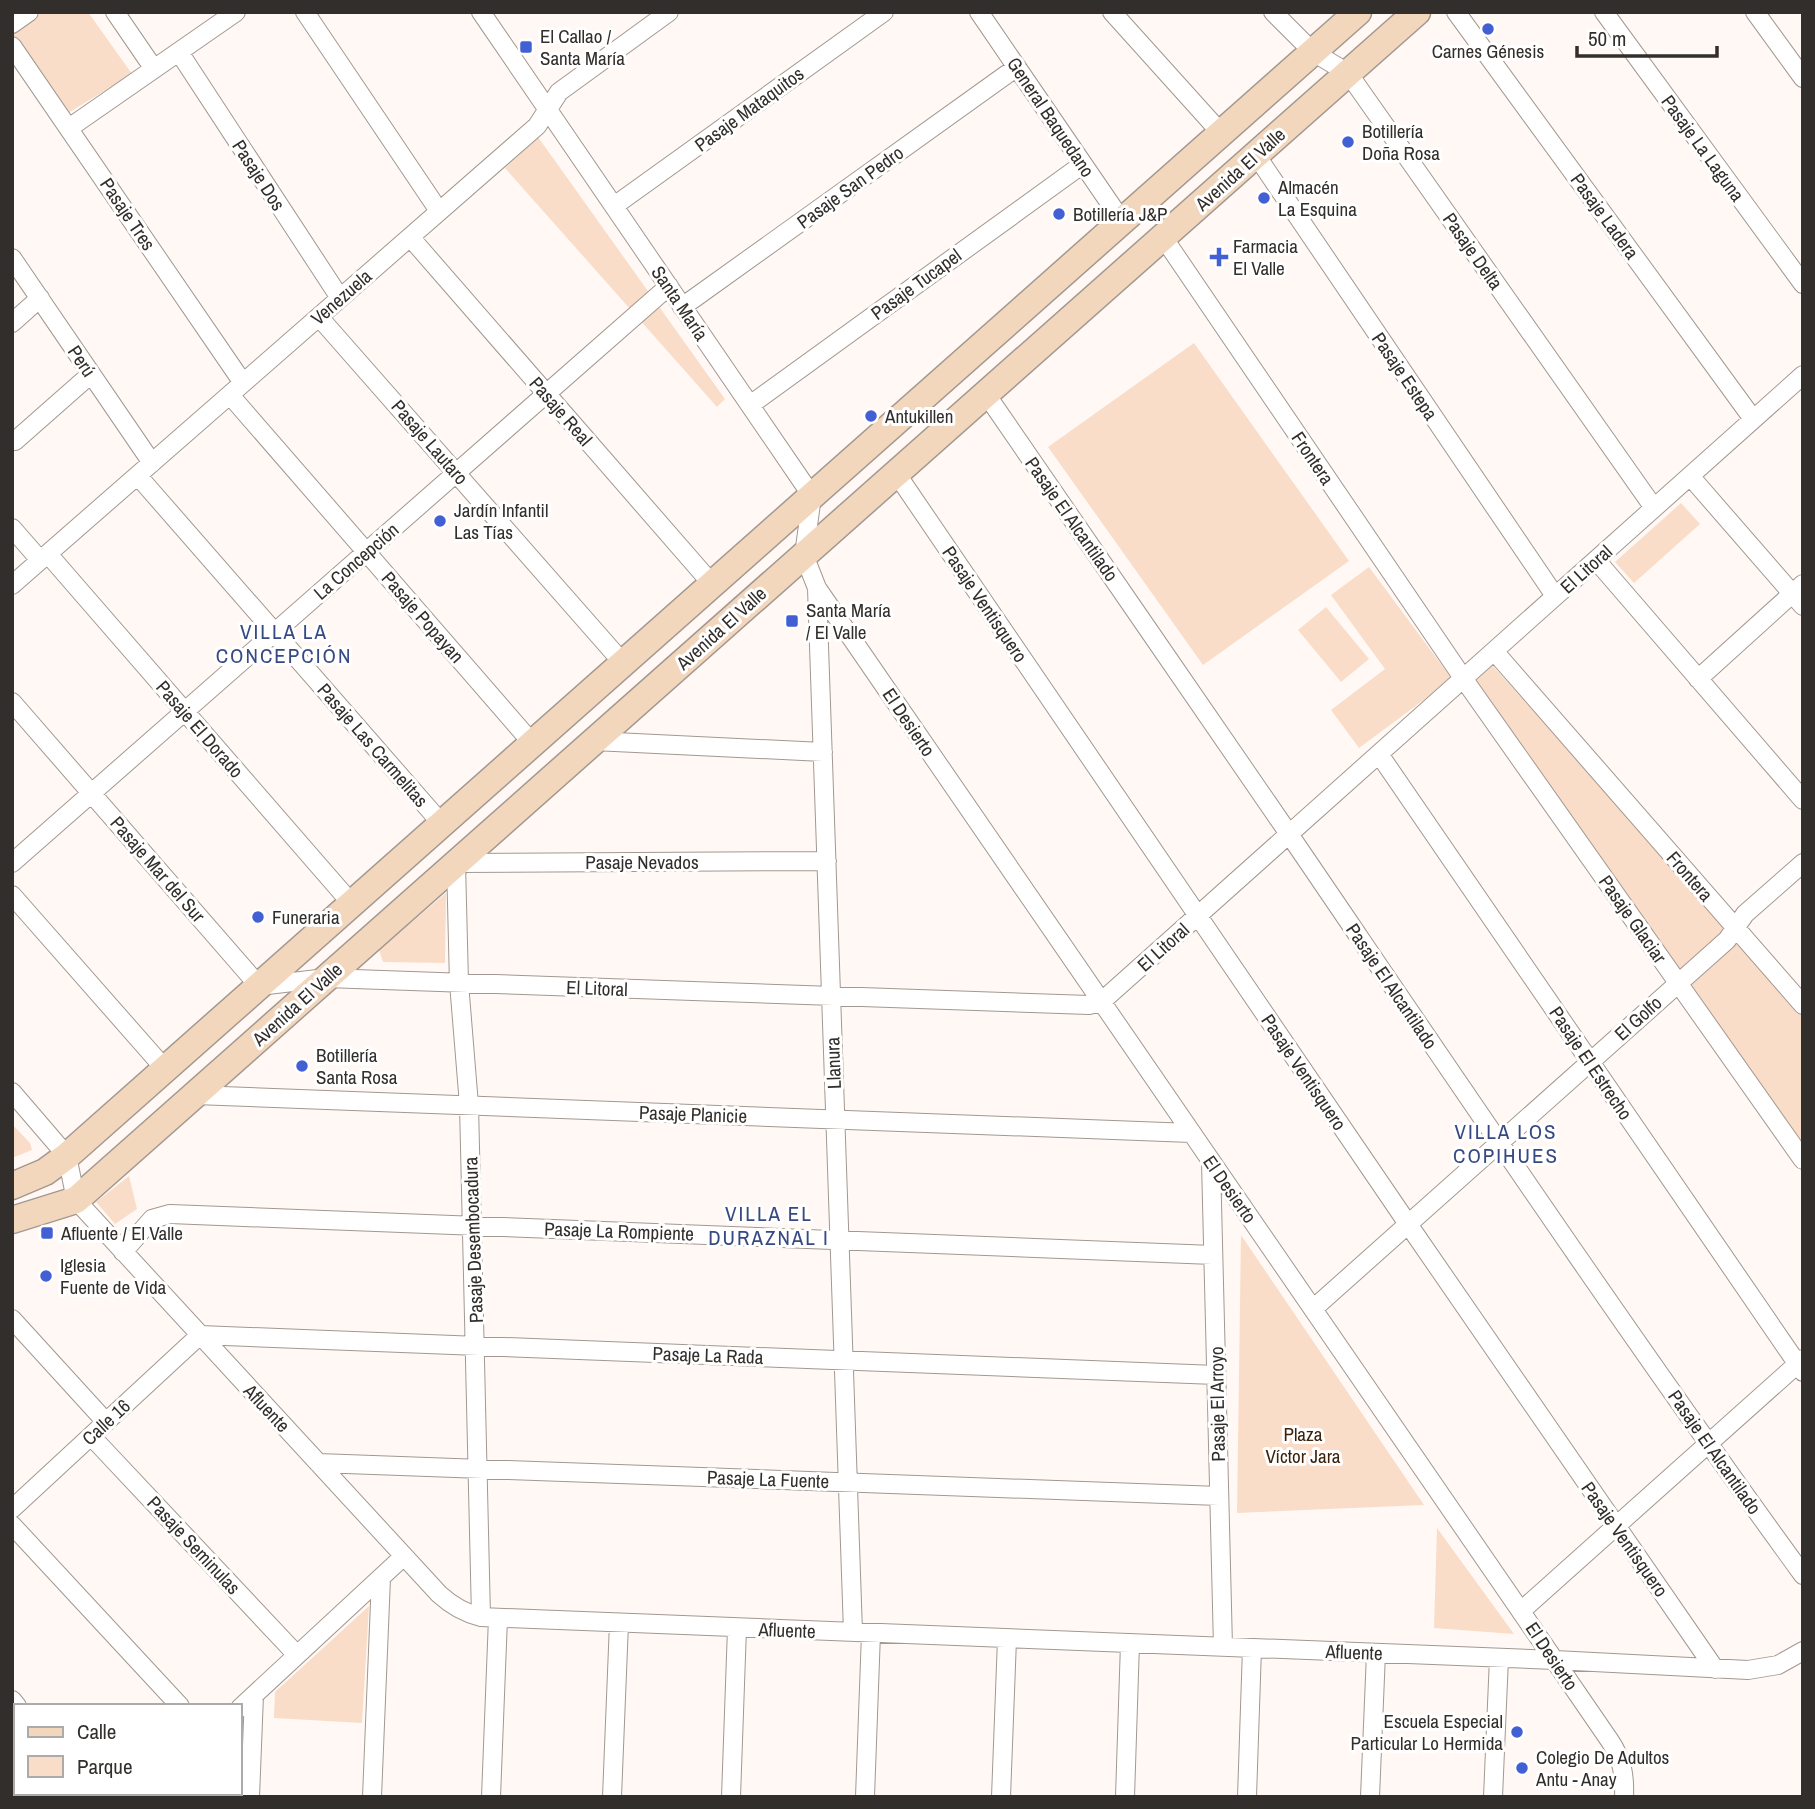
<svg xmlns="http://www.w3.org/2000/svg" width="1815" height="1809" viewBox="0 0 1815 1809" font-family="'Archivo Narrow',sans-serif">
  <style>
    .green { fill: #f9ddc9 }
    .lines { fill: none; stroke-linecap: round; stroke-linejoin: round }
    .street-casing { stroke: #a29891; stroke-width: 20 }
    .secondary-casing { stroke: #a29891; stroke-width: 29 }
    .street { stroke: #fff; stroke-width: 18 }
    .secondary { stroke: #f3d7bd; stroke-width: 26 }
    .poi-dot { fill: #4260d3; stroke: #fff; stroke-width: 2.5 }
    .labels { text-anchor: middle; stroke-width: 6; stroke-linejoin: round; paint-order: stroke }
    .poi-label { font-size: 19px; fill: #322e2b; stroke: #fff; text-anchor: start }
    .street-label { font-size: 19px; fill: #322e2b; stroke: #fff }
    .park-label { font-size: 19px; fill: #3d220b; stroke: #fff }
    .neighbourhood-label { font-size: 21px; letter-spacing: 2px; fill: #364983; stroke: #fff }
  </style>
  <rect width="100%" height="100%" fill="#fff8f4"/>
  <!-- green -->
  <path class="green" d="M 43,12 L 88,12 L 132,74 L 68,113 L 12,37 L 12,34 Z
    M 538,137 L 725,399 L 717,407 L 505,168 Z
    M 1194,343 L 1349,561 L 1203,665 L 1048,447 Z
    M 1681,503 L 1700,524 L 1634,583 L 1615,562 Z
    M 1369,567 L 1452,679 L 1359,748 L 1331,710 L 1385,669 L 1331,595 Z
    M 1326,607 L 1369,659 L 1341,682 L 1298,630 Z
    M 1492,665 L 1721,920 L 1803,1015 L 1803,1146 L 1474,682 Z
    M 446,893 L 445,963 L 383,962 L 379,950 Z
    M 12,1124 L 30,1143 L 32,1150 L 12,1158 Z
    M 129,1176 L 137,1209 L 115,1224 L 96,1202 Z
    M 1241,1235 L 1424,1505 L 1237,1513 Z
    M 1437,1528 L 1514,1634 L 1434,1628 Z
    M 369,1606 L 362,1723 L 274,1718 L 275,1692 Z"/>
  <g class="lines">
    <defs>
      <path id="street" d="M 115,12 L 154,69
        M 305,12 L 439,211
        M 481,12 L 812,496 L 804,555 L 817,588 L 853,1632
        M 979,12 L 1122,221
        M 1112,12 L 1221,133
        M 1273,12 L 1313,52 L 1348,73 L 1654,508
        M 1456,12 L 1753,419
        M 1604,12 L 1803,284
        M 1755,12 L 1803,78
        M 12,24 L 29,12
        M 12,46 L 243,383
        M 179,52 L 340,298
        M 69,128 L 236,12
        M 1256,155 L 1555,596
        M 614,206 L 884,12
        M 410,237 L 712,584
        M 1163,237 L 1463,678 L 1803,1160
        M 12,258 L 152,463
        M 682,307 L 1017,67
        M 319,317 L 623,663
        M 12,323 L 40,298
        M 986,394 C 1087,541 1188,687 1289,834 C 1458,1082 1626,1332 1803,1575
        M 230,395 L 533,744
        M 750,405 L 1083,164
        M 15,441 L 91,374
        M 896,473 L 1408,1224 L 1715,1669
        M 138,476 L 442,824
        M 1690,476 L 1803,606
        M 12,528 L 40,560
        M 48,554 L 352,904
        M 1596,560 L 1803,800
        M 12,585 L 537,126 L 559,92 L 669,12
        M 817,588 L 1610,1741 C 1622,1759 1625,1775 1624,1797
        M 1494,651 L 1803,1005
        M 1698,679 L 1803,584
        M 12,702 L 259,986 L 326,978 L 1089,1005 L 1101,1002 L 1803,375
        M 594,741 L 823,752
        M 1379,754 L 1803,1372
        M 12,863 L 669,286
        M 12,895 L 165,1069
        M 12,1092 L 67,1156 L 76,1200 L 439,1594 C 452,1606 464,1613 481,1617 L 1555,1660 L 1748,1670 L 1778,1665 L 1803,1651
        M 195,1095 L 1191,1133
        M 1211,1162 L 1223,1647
        M 123,1252 L 152,1219 L 170,1214 L 1213,1255
        M 1313,1309 L 1727,940 L 1745,914 L 1803,863
        M 12,1319 L 106,1422
        M 91,1436 L 297,1655
        M 318,1463 L 1219,1496
        M 12,1509 L 200,1335 L 1216,1375
        M 12,1525 L 180,1706
        M 1521,1611 L 1803,1359
        M 481,1617 L 469,1105 L 459,983 L 456,863 L 827,861
        M 12,1700 L 17,1706
        M 240,1708 L 404,1556
        M 99,1793 L 102,1797
        M 142,1797 L 146,1793
        M 250,1797 L 254,1695
        M 372,1797 L 381,1578
        M 491,1797 L 498,1618
        M 612,1797 L 619,1623
        M 731,1797 L 737,1628
        M 865,1797 L 871,1633
        M 1001,1797 L 1007,1639
        M 1125,1797 L 1130,1643
        M 1247,1797 L 1252,1648
        M 1370,1797 L 1376,1653
        M 1493,1797 L 1499,1658"/>
      <path id="secondary" d="M 12,1186 L 45,1172 L 67,1156 L 1358,12
        M 12,1220 L 76,1200 L 1417,12"/>
    </defs>
    <!-- street casing -->
    <use href="#street" class="street-casing"/>
    <!-- secondary casing -->
    <use href="#secondary" class="secondary-casing"/>
    <!-- street -->
    <use href="#street" class="street"/>
    <!-- secondary -->
    <use href="#secondary" class="secondary"/>
  </g>
  <!-- markers -->
  <g class="poi-dot">
    <circle cx="1488" cy="29" r="7"/>
    <rect x="519" y="40" width="14" height="14" rx="3.5"/>
    <circle cx="1348" cy="142" r="7"/>
    <circle cx="1264" cy="198" r="7"/>
    <circle cx="1059" cy="214" r="7"/>
    <path d="M1215.5 246.5h7v7h7v7h-7v7h-7v-7h-7v-7h7z"/>
    <circle cx="871" cy="416" r="7"/>
    <circle cx="440" cy="521" r="7"/>
    <rect x="785" y="614" width="14" height="14" rx="3.5"/>
    <circle cx="258" cy="917" r="7"/>
    <circle cx="302" cy="1066" r="7"/>
    <rect x="40" y="1226" width="14" height="14" rx="3.5"/>
    <circle cx="46" cy="1276" r="7"/>
    <circle cx="1517" cy="1732" r="7"/>
    <circle cx="1522" cy="1768" r="7"/>
  </g>
  <g class="labels">
    <!-- poi labels -->
    <g class="poi-label">
      <text x="540" y="43">El Callao /<tspan x="540" dy="22">Santa María</tspan></text>
      <text x="1488" y="58" text-anchor="middle">Carnes Génesis</text>
      <text x="1362" y="138">Botillería<tspan x="1362" dy="22">Doña Rosa</tspan></text>
      <text x="1278" y="194">Almacén<tspan x="1278" dy="22">La Esquina</tspan></text>
      <text x="1073" y="221">Botillería J&amp;P</text>
      <text x="1233" y="253">Farmacia<tspan x="1233" dy="22">El Valle</tspan></text>
      <text x="885" y="423">Antukillen</text>
      <text x="454" y="517">Jardín Infantil<tspan x="454" dy="22">Las Tías</tspan></text>
      <text x="806" y="617">Santa María<tspan x="806" dy="22">/ El Valle</tspan></text>
      <text x="272" y="924">Funeraria</text>
      <text x="316" y="1062">Botillería<tspan x="316" dy="22">Santa Rosa</tspan></text>
      <text x="61" y="1240">Afluente / El Valle</text>
      <text x="60" y="1272">Iglesia<tspan x="60" dy="22">Fuente de Vida</tspan></text>
      <text x="1503" y="1728" text-anchor="end">Escuela Especial<tspan x="1503" dy="22">Particular Lo Hermida</tspan></text>
      <text x="1536" y="1764">Colegio De Adultos<tspan x="1536" dy="22">Antu - Anay</tspan></text>
    </g>
    <!-- street labels -->
    <g class="street-label">
      <text transform="translate(749 109) rotate(-36)" y="7">Pasaje Mataquitos</text>
      <text transform="translate(1051 117) rotate(56)" y="7">General Baquedano</text>
      <text transform="translate(1703 148) rotate(54)" y="7">Pasaje La Laguna</text>
      <text transform="translate(1240 169) rotate(-42)" y="7">Avenida El Valle</text>
      <text transform="translate(259 175) rotate(57)" y="7">Pasaje Dos</text>
      <text transform="translate(850 187) rotate(-36)" y="7">Pasaje San Pedro</text>
      <text transform="translate(128 214) rotate(56)" y="7">Pasaje Tres</text>
      <text transform="translate(1605 216) rotate(54)" y="7">Pasaje Ladera</text>
      <text transform="translate(1473 251) rotate(55)" y="7">Pasaje Delta</text>
      <text transform="translate(916 284) rotate(-36)" y="7">Pasaje Tucapel</text>
      <text transform="translate(341 297) rotate(-41)" y="7">Venezuela</text>
      <text transform="translate(680 303) rotate(56)" y="7">Santa María</text>
      <text transform="translate(82 361) rotate(56)" y="7">Perú</text>
      <text transform="translate(1405 376) rotate(56)" y="7">Pasaje Estepa</text>
      <text transform="translate(561 411) rotate(49)" y="7">Pasaje Real</text>
      <text transform="translate(430 442) rotate(49)" y="7">Pasaje Lautaro</text>
      <text transform="translate(1313 458) rotate(56)" y="7">Frontera</text>
      <text transform="translate(1072 519) rotate(55)" y="7">Pasaje El Alcantilado</text>
      <text transform="translate(356 561) rotate(-41)" y="7">La Concepción</text>
      <text transform="translate(1586 569) rotate(-42)" y="7">El Litoral</text>
      <text transform="translate(985 604) rotate(56)" y="7">Pasaje Ventisquero</text>
      <text transform="translate(423 617) rotate(49)" y="7">Pasaje Popayan</text>
      <text transform="translate(721 628) rotate(-42)" y="7">Avenida El Valle</text>
      <text transform="translate(909 722) rotate(56)" y="7">El Desierto</text>
      <text transform="translate(200 729) rotate(49)" y="7">Pasaje El Dorado</text>
      <text transform="translate(373 745) rotate(49)" y="7">Pasaje Las Carmelitas</text>
      <text x="642" y="869">Pasaje Nevados</text>
      <text transform="translate(158 869) rotate(49)" y="7">Pasaje Mar del Sur</text>
      <text transform="translate(1690 876) rotate(49)" y="7">Frontera</text>
      <text transform="translate(1633 919) rotate(55)" y="7">Pasaje Glaciar</text>
      <text transform="translate(1163 947) rotate(-42)" y="7">El Litoral</text>
      <text transform="translate(1392 986) rotate(56)" y="7">Pasaje El Alcantilado</text>
      <text transform="translate(597 988) rotate(2)" y="7">El Litoral</text>
      <text transform="translate(297 1004) rotate(-42)" y="7">Avenida El Valle</text>
      <text transform="translate(1638 1018) rotate(-42)" y="7">El Golfo</text>
      <text transform="translate(833 1063) rotate(-92)" y="7">Llanura</text>
      <text transform="translate(1591 1063) rotate(56)" y="7">Pasaje El Estrecho</text>
      <text transform="translate(1304 1072) rotate(56)" y="7">Pasaje Ventisquero</text>
      <text transform="translate(693 1114) rotate(2)" y="7">Pasaje Planicie</text>
      <text transform="translate(1230 1189) rotate(55)" y="7">El Desierto</text>
      <text transform="translate(619 1231) rotate(2)" y="7">Pasaje La Rompiente</text>
      <text transform="translate(473 1240) rotate(-92)" y="7">Pasaje Desembocadura</text>
      <text transform="translate(708 1355) rotate(2)" y="7">Pasaje La Rada</text>
      <text transform="translate(1217 1404) rotate(-91)" y="7">Pasaje El Arroyo</text>
      <text transform="translate(267 1408) rotate(47)" y="7">Afluente</text>
      <text transform="translate(106 1422) rotate(-43)" y="7">Calle 16</text>
      <text transform="translate(1715 1452) rotate(55)" y="7">Pasaje El Alcantilado</text>
      <text transform="translate(768 1479) rotate(2)" y="7">Pasaje La Fuente</text>
      <text transform="translate(1625 1539) rotate(55)" y="7">Pasaje Ventisquero</text>
      <text transform="translate(194 1545) rotate(47)" y="7">Pasaje Seminulas</text>
      <text transform="translate(787 1630) rotate(2)" y="7">Afluente</text>
      <text transform="translate(1354 1652) rotate(2)" y="7">Afluente</text>
      <text transform="translate(1552 1656) rotate(56)" y="7">El Desierto</text>
    </g>
    <!-- park labels -->
    <g class="park-label">
      <text x="1303" y="1441">Plaza<tspan x="1303" dy="22">Víctor Jara</tspan></text>
    </g>
    <!-- neighbourhood labels -->
    <g class="neighbourhood-label">
      <text x="284" y="639">VILLA LA<tspan x="284" dy="24">CONCEPCIÓN</tspan></text>
      <text x="1506" y="1139">VILLA LOS<tspan x="1506" dy="24">COPIHUES</tspan></text>
      <text x="769" y="1221">VILLA EL<tspan x="769" dy="24">DURAZNAL I</tspan></text>
    </g>
  </g>
  <!-- border -->
  <rect width="1815" height="1809" fill="none" stroke="#322e2b" stroke-width="28"/>
  <!-- legend -->
  <rect x="14" y="1704" width="228" height="91" fill="#ffffff" stroke="#adabaa" stroke-width="2"/>
  <rect x="28" y="1727" width="35" height="10" fill="#f3d7bd" stroke="#adabaa" stroke-width="2"/>
  <text x="77" y="1739" font-size="21" fill="#322e2b">Calle</text>
  <rect x="28" y="1756" width="35" height="21" fill="#f9ddc9" stroke="#adabaa" stroke-width="2"/>
  <text x="77" y="1774" font-size="21" fill="#322e2b">Parque</text>
  <!-- scale -->
  <path d="M1577 46v10h140v-10" fill="none" stroke="#322e2b" stroke-width="3.5"/>
  <text x="1588" y="46" font-size="21" fill="#322e2b" stroke="#ffffff" stroke-width="5" paint-order="stroke">50 m</text>
</svg>
